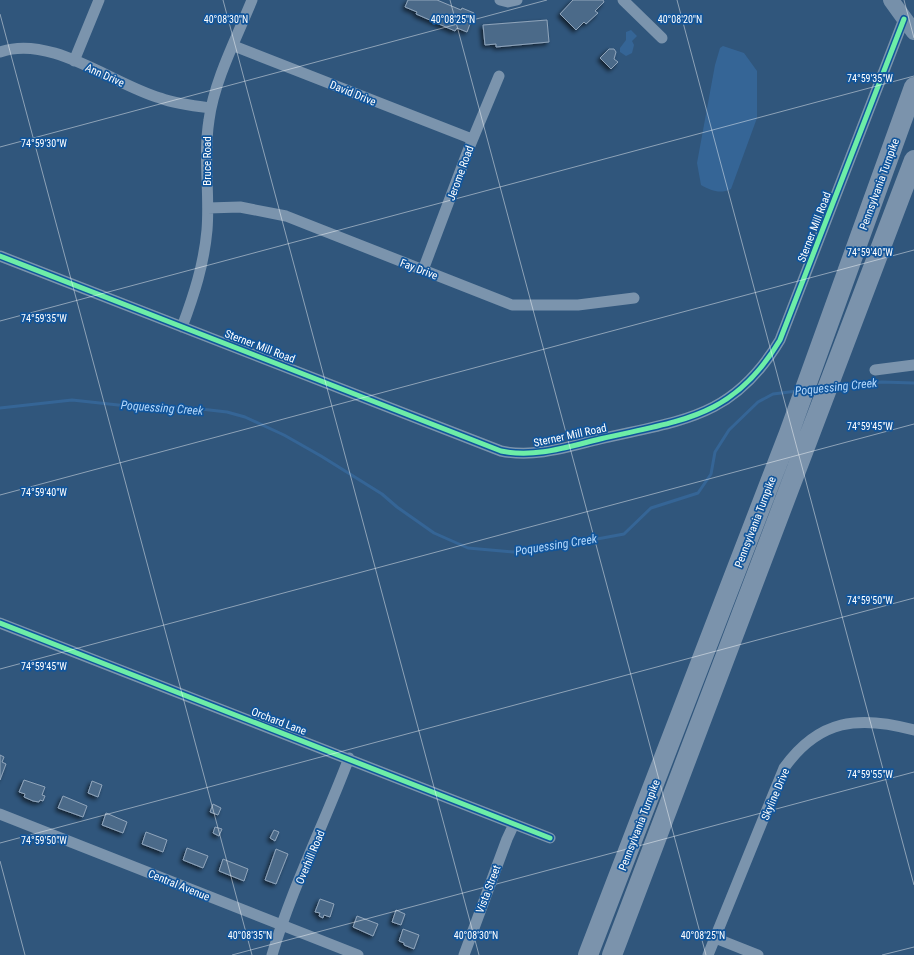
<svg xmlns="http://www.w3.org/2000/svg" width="914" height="955" viewBox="0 0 914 955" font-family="'Roboto Condensed',sans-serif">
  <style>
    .water { fill: #356596 }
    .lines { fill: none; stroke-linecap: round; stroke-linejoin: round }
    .stream { stroke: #356596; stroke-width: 3 }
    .building { fill: #4c6a89; stroke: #90a5bb; filter: url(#shadow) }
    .minor { stroke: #7b94ad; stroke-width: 11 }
    .secondary { stroke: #7690aa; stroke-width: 16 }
    .motorway { stroke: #7b93ac; stroke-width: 20 }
    .cycleway-casing { stroke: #11559b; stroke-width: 8 }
    .cycleway { stroke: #6deda7; stroke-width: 5 }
    .ticks { fill: none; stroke: #fff; stroke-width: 1; stroke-opacity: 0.45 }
    .labels { text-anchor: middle; stroke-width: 3.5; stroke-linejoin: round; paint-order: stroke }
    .street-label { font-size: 11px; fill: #fff; stroke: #11559b }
    .water-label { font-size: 12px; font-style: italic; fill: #b2d7fb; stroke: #11559b }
    .ticks-label { font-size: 10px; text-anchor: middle; fill: #fff; stroke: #11559b; stroke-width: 3.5; stroke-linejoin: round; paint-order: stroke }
  </style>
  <defs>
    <filter id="shadow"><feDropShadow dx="-2.5" dy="2.5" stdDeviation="2" flood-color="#0009"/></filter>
  </defs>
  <rect width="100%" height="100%" fill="#30567c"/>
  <!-- water -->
  <path class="water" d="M 631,30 L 637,36 L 632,41 L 634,45 L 632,53 L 626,56 L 620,52 L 620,48 L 626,40 L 626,32 Z
    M 723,46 L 744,53 L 757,71 L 757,118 L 731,189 C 720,194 712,191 701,185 L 697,163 L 715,65 L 720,48 Z"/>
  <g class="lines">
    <!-- stream -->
    <path class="stream" d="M 836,385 L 882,382 L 914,383
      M 0,408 L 72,400 L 146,408 L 183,407 L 227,412 L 245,417 L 284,435 L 321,456 L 382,494 L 397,507 L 434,533 L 468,548 L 513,552 L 554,547 L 624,534 L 651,508 L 698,493 L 711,474 L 715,452 L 729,430 L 758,402 L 773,394 L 797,391"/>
  </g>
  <!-- building -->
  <path class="building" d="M 408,0 L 437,0 L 461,10 L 462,8 L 474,13 L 467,32 L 457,28 L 455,31 L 416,14 L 417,12 L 405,7 Z
    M 573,0 L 603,0 L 604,2 L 595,11 L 598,13 L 586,24 L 584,22 L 576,30 L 560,14 Z
    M 547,20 L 549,42 L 496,47 L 496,44 L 485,45 L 483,25 Z
    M 609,49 L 614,49 L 616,52 L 614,59 L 618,62 L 611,69 L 600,58 Z
    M 0,755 L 4,757 L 2,762 L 6,764 L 0,780 Z
    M 24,780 L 45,787 L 42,795 L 45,796 L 43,801 L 40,800 L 39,802 L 33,801 L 24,797 L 25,794 L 19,792 Z
    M 92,781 L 102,785 L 98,797 L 88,793 Z
    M 63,796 L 87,806 L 83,817 L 58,808 Z
    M 213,804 L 221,808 L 218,815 L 210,812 Z
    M 106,813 L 127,822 L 123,833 L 102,825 Z
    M 215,827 L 222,829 L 219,836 L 213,833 Z
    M 274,830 L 279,832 L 275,841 L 270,838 Z
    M 146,832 L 167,840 L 163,852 L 142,844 Z
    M 187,848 L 208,856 L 203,868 L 183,860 Z
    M 276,849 L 288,854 L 276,884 L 265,880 Z
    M 223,859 L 248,869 L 244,881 L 219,871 Z
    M 320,899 L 334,904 L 330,917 L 324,915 L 323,918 L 319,916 L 320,913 L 315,912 Z
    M 396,910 L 405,914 L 401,925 L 392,922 Z
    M 357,916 L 378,924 L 373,936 L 353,927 Z
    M 403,929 L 419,935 L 414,949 L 404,945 L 404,943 L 399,941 Z"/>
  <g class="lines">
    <!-- minor -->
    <path class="minor" d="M 500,0 L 508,2 L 517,0
      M 623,0 L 662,38
      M 234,46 L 472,139
      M 0,52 C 51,34 112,84 160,98 C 176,104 194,106 211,108
      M 74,61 L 99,0
      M 208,208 L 240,207 L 286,216 L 512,305 L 578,305 L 634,298
      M 0,256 L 501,451 C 535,458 567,447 600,439 C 681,420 733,419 780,340 L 904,19
      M 423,270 L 469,148 L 499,76
      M 182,327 C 194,295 204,264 207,230 C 210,193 203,157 209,120 C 214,81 237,37 252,0
      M 875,370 L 914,365
      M 0,623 L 550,838
      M 0,814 L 358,955
      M 715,938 L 758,955
      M 272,955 C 292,888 324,824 349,758
      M 464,955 L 507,839 L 514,824
      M 708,955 L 784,768 C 819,719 859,715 914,730"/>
    <!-- secondary -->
    <path class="secondary" d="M 891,0 L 914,32"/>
    <!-- motorway -->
    <path class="motorway" d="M 588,955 L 789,433 L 914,87
      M 612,955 L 914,160"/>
    <defs>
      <path id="cycleway" d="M 0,256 L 501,451 C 535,458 567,447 600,439 C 681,420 733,419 780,340 L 904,19
        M 0,623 L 550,838"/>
    </defs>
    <!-- cycleway casing -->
    <use href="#cycleway" class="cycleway-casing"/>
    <!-- cycleway -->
    <use href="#cycleway" class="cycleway"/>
  </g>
  <!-- ticks -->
  <path class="ticks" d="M 223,0 L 479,955M 450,0 L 706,955M 677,0 L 914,885M 904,0 L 914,38M 0,14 L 252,955M 0,147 L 547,0M 0,321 L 914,76M 0,495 L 914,250M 0,669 L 914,424M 0,843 L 914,598M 0,861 L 25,955M 232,955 L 914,772M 882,955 L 914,947"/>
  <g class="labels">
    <!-- street labels -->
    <g class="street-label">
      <text transform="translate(105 75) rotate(24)" y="4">Ann Drive</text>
      <text transform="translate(353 93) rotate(22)" y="4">David Drive</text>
      <text transform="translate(207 161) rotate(-90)" y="4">Bruce Road</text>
      <text transform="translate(460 173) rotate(-70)" y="4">Jerome Road</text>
      <text transform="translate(879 184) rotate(-70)" y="4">Pennsylvania Turnpike</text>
      <text transform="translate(814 227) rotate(-69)" y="4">Sterner Mill Road</text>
      <text transform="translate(419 269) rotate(21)" y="4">Fay Drive</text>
      <text transform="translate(260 346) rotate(21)" y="4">Sterner Mill Road</text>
      <text transform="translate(570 435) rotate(-12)" y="4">Sterner Mill Road</text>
      <text transform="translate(755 522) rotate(-69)" y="4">Pennsylvania Turnpike</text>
      <text transform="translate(279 721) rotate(21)" y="4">Orchard Lane</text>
      <text transform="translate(775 794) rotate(-67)" y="4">Skyline Drive</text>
      <text transform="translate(639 825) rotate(-69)" y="4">Pennsylvania Turnpike</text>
      <text transform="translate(310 857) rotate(-67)" y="4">Overhill Road</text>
      <text transform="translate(179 885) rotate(22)" y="4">Central Avenue</text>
      <text transform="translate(488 889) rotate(-69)" y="4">Vista Street</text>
    </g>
    <!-- water labels -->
    <g class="water-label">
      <text transform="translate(836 387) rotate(-6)" y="4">Poquessing Creek</text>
      <text transform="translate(162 408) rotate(4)" y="4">Poquessing Creek</text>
      <text transform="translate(556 545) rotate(-9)" y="4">Poquessing Creek</text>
    </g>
  </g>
  <g class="ticks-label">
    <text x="226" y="23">40°08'30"N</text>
    <text x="453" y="23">40°08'25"N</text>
    <text x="680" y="23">40°08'20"N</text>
    <text x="870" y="82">74°59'35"W</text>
    <text x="44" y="147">74°59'30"W</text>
    <text x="870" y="256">74°59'40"W</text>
    <text x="44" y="322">74°59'35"W</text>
    <text x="870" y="430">74°59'45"W</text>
    <text x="44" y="496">74°59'40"W</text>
    <text x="870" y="604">74°59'50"W</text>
    <text x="44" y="670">74°59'45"W</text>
    <text x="870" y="778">74°59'55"W</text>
    <text x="44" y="844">74°59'50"W</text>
    <text x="250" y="939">40°08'35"N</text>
    <text x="476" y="939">40°08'30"N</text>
    <text x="703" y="939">40°08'25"N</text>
  </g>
</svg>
